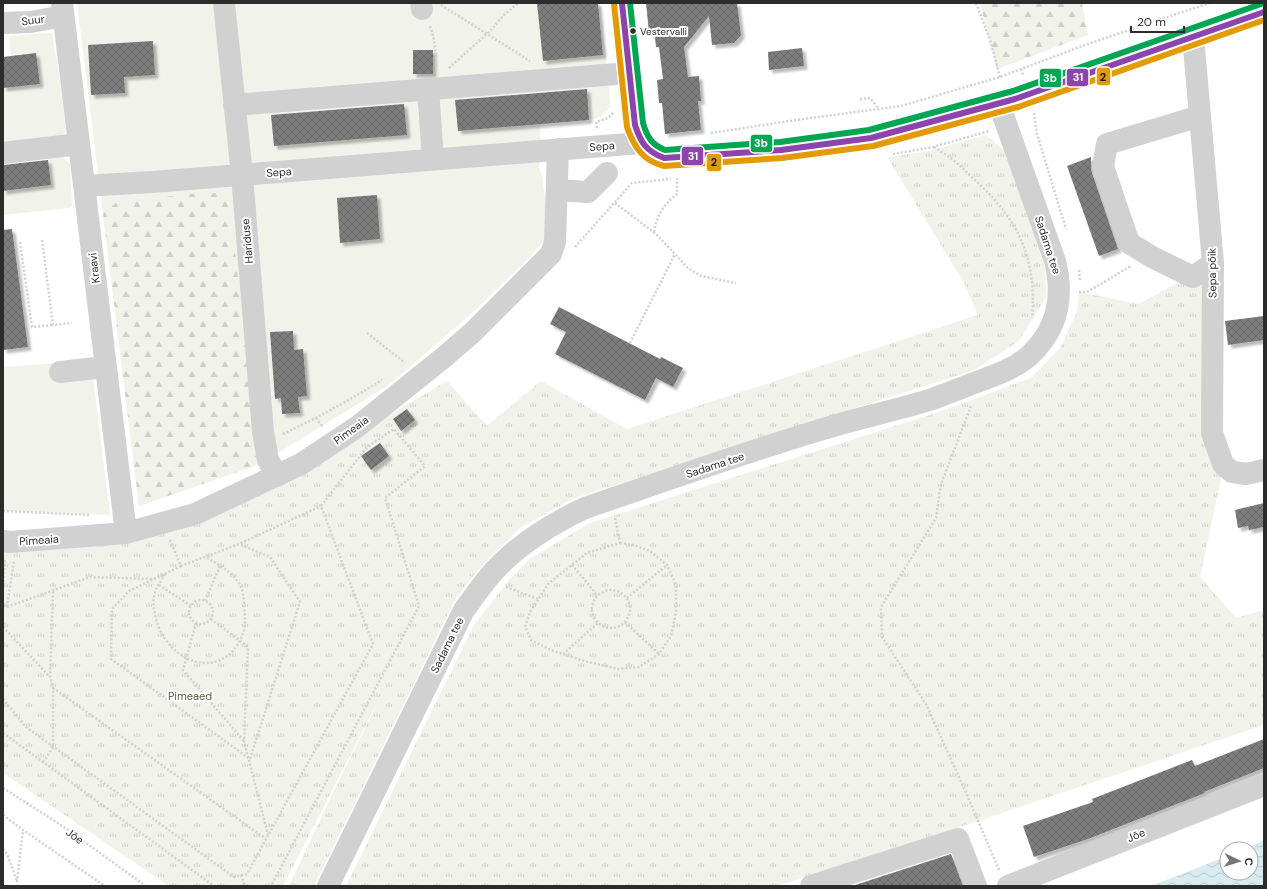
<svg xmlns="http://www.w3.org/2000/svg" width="1267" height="889" viewBox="0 0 1267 889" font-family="'DM Sans',sans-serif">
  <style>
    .grass { fill: #f1f3eb }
    .forest { fill: url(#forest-firs) }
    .park { fill: url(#park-tufts) }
    .water { fill: url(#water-waves) }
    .building { fill: url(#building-cross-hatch); filter: url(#shadow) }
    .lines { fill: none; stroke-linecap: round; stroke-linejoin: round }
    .path { stroke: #d1d1d1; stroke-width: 2.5; stroke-dasharray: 2 2; stroke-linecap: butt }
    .minor { stroke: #d1d1d1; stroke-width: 22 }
    .bus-1-casing { stroke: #fff; stroke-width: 9 }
    .bus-2-casing { stroke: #fff; stroke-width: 9 }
    .bus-3-casing { stroke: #fff; stroke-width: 9 }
    .bus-1 { stroke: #8e44ad; stroke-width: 6 }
    .bus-2 { stroke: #e39a04; stroke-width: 6 }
    .bus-3 { stroke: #00a651; stroke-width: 6 }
    .bus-dot { fill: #2c2c2c; stroke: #fff; stroke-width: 1.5 }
    .labels { text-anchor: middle; stroke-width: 4; stroke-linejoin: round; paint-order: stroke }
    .bus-label { font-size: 10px; fill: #2c2c2c; stroke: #fff; text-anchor: start }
    .street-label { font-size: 11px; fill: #2c2c2c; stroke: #fff }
    .park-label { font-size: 11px; fill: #59663c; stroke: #fff }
    .line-badge { stroke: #fff; stroke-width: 1.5 }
    .badge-label { font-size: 11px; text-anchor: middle; font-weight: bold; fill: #fff }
    .pale-badge-label { font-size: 11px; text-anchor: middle; font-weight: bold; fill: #111 }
  </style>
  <defs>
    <pattern id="forest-firs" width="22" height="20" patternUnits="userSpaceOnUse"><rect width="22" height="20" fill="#f1f3eb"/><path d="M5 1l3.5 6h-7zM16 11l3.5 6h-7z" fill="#cfd0ca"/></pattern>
    <pattern id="park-tufts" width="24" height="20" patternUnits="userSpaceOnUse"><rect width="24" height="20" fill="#f1f3eb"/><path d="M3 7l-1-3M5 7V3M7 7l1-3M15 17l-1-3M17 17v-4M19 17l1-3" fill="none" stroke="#cfd0ca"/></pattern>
    <pattern id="water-waves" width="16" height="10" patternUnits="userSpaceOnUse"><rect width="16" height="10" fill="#d8ebf0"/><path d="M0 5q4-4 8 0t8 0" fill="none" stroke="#bacace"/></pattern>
    <pattern id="building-cross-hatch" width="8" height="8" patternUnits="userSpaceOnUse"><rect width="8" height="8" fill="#7d7d7d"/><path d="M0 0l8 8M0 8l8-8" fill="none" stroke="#676767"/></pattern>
    <filter id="shadow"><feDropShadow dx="3.5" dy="3.5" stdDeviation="1" flood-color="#0004"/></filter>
  </defs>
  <rect width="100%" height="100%" fill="#fff"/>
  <!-- grass -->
  <path class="grass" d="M 77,3 L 600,3 L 611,106 L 599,118 L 540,124 L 541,157 L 539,168 L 542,176 L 550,234 L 527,260 L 472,313 L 390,384 L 260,464 L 139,506 Z
    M 44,33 L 52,33 L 60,81 L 66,132 L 55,141 L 3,146 L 3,57 L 11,56 L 9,36 Z
    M 47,154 L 63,156 L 70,165 L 72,206 L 69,208 L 3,215 L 3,191 L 51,185 Z
    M 84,361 L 93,377 L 110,515 L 3,511 L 3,367 Z"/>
  <!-- forest -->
  <path class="forest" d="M 980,3 L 1082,3 L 1088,35 L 997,69 Z
    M 202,193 L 219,193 L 229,202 L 260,464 L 139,506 L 103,214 L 117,202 Z"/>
  <!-- park -->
  <path class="park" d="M 986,135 L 1005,151 L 1045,268 L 1046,298 L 1019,341 L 974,370 L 572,499 L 520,528 L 481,566 L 455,600 L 314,886 L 289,886 L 340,778 L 387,684 L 283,886 L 169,886 L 3,773 L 3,545 L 129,537 L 336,446 L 447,381 L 487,426 L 541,381 L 627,429 L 978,315 L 963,281 L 887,157 L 929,151 Z
    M 1213,263 L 1223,464 L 1220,484 L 1200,577 L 1236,618 L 1264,610 L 1264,725 L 978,821 L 777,886 L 346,886 L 474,625 L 507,582 L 531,558 L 590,523 L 933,414 L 1031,378 L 1060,348 L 1077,312 L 1079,292 L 1139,304 Z"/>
  <!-- water -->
  <path class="water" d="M 1264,840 L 1264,886 L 1151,886 L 1227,856 L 1227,873 L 1251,873 L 1251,849 L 1247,849 Z"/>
  <!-- building -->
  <path class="building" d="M 537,3 L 598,3 L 603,55 L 543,61 Z
    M 646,3 L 737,3 L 741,35 L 734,43 L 712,45 L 709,16 L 684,47 L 688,77 L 699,76 L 701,101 L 698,101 L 701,130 L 665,134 L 662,103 L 659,103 L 657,80 L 663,79 L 659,47 L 656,47 L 655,37 L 649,32 Z
    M 153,41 L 155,75 L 124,77 L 125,93 L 91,95 L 88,45 Z
    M 802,48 L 804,66 L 769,70 L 768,52 Z
    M 413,50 L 433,50 L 433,74 L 413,74 Z
    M 36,53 L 40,84 L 3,88 L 3,57 Z
    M 587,89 L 589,120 L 458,131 L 455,100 Z
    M 404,104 L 407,135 L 274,146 L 271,115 Z
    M 1091,157 L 1091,170 L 1118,249 L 1099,256 L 1067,166 Z
    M 48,160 L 51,185 L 3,191 L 3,165 Z
    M 377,195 L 380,239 L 340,243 L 337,198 Z
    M 12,229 L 28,347 L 3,350 L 3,230 Z
    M 559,307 L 660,359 L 661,357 L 683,368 L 673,387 L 656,378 L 645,400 L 555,354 L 566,332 L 550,324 Z
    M 1264,316 L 1264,340 L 1228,345 L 1225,321 Z
    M 293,331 L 294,350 L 303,349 L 307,396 L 298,397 L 300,413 L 282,414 L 281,398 L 275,399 L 270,332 Z
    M 407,409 L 415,420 L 401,431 L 393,419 Z
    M 380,443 L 389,456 L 371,470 L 361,456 Z
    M 1264,503 L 1264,527 L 1249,530 L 1248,526 L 1238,528 L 1235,510 Z
    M 1264,739 L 1264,768 L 1204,792 L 1205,793 L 1088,839 L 1034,857 L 1023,826 L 1093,802 L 1092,799 L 1192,760 L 1195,766 Z
    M 951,854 L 963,886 L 852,886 Z"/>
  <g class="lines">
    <!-- path -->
    <path class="path" d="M 976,3 L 990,40 L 1000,77
      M 441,5 L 530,61
      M 430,26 C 436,41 435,55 437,70
      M 449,68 L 489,32 L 504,15 L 518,3
      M 1021,69 L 1023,75
      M 860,99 L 870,98 L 879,109
      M 1034,113 L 1037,134 L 1066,229
      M 597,128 L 596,122 L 608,118 L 614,112
      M 711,133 L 803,119 L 901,106 L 1000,77 L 1082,46 L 1209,3
      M 934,147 C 940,151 946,155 952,159 C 961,166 968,174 977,182 C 1019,221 1037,259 1032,318
      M 893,154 L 933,147 L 989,131
      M 615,203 L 656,234 L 688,268 L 701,276 L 736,283
      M 654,232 C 656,216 664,204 677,194 L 677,178
      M 42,240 L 53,325 L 72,323
      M 20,242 L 32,327 L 53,325
      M 575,247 L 632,183 L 671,179
      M 1079,270 L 1080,281
      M 1079,292 L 1087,292 L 1131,266
      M 367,333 L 405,363
      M 630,343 L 675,254
      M 971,406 L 941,484 L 936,518 L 881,607 L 882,637 L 926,704 L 967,795 L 999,870
      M 316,418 L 323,427
      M 283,434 C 317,418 350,400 382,380
      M 3,511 L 89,515
      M 615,518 L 620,543
      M 170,540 L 181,566 L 239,544 L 321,506
      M 620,543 L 634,545 L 650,551 L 667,565 L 676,585 L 676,612 L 671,636 L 659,654 L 639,667 L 618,669 L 584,661 L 551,650 L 531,640 L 525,627 L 530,612 L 549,583 L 587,553 Z
      M 572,565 L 598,596
      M 181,566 L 129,591 L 112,609 L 111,659 L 250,759 L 300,602 L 270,557 L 239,544
      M 165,574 C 162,580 157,586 155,592 C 151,605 156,623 162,634 C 180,667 225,677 242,636 C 246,627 245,616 244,606 C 244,599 243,588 239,583 C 231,571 217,564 206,557
      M 159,585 L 191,606
      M 3,586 L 5,560
      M 506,587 L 538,599
      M592 609a19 19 0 1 1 38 0a19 19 0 1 1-38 0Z
      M 627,598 L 667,565
      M189 612a12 12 0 1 1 24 0a12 12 0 1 1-24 0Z
      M 205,601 L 220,566
      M 3,606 L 7,607 L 14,560
      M 7,607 L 90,577 L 152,579
      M 211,619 L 248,647 L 244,741 L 268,835
      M 625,622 L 659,654
      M 196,623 L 183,670 L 244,741
      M 3,627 L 49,676
      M 563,654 L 598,623
      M 53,688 L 266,839
      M 3,699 L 26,727 L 234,877 L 247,874 L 373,644 L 321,506 L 367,447 L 394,429 L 425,466 L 385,498 L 419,606 L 271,886
      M 3,733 L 214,886
      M 43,762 L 53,747 L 53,688 L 50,676 L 53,591
      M 3,788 L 58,823 L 146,886
      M 3,815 L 23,830 L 105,886
      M 3,849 L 7,854 L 17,881
      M 241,875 L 244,883 L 242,886
      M 17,882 L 23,830"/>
    <!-- minor -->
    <path class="minor" d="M 62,3 L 126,533
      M 224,3 L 242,175 L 263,432 L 268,460 L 277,476
      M 421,3 L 422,9
      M 622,3 L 635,125 C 641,144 644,151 664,158 L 781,150 L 871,138 L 1015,99 L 1264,12
      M 3,23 L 31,22 L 63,16
      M 1193,37 L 1213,263 L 1212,433 L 1223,464 L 1232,472 L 1246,474 L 1264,470
      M 428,89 L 433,159
      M 234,105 L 629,73
      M 1200,116 L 1107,144 L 1103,166 L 1115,202 L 1129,243 L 1152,257 L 1193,277 L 1213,263
      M 3,153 L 79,144
      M 84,186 L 152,182 L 641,143
      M 557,190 L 588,192 L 607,173
      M 60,372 L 105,367
      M 3,541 L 10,542 L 126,533 L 195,514 L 301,464 L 357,427 L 443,358 L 472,333 L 551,254 L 555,242 L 558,149
      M 328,886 L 464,610 C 474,597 483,583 494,571 C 520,543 551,524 585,508 C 664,481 743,453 823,429 C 858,418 894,411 929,400 C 944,395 959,389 974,383 C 993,376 1015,369 1030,355 C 1058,329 1064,297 1055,261 L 999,104
      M 811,886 L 958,839 L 976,886
      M 1008,886 L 1264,785"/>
    <defs>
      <path id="bus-1" d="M 622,3 L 635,125 C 641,143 646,151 664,158 L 781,150 L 871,138 L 1015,99 L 1264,12"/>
      <path id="bus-2" d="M 614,4 L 627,127 C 634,147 643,161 664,166 L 782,158 L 873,146 L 1018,107 L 1264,20"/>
      <path id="bus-3" d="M 630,3 L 643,123 C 647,137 652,145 665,150 L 780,142 L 869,130 L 1013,91 L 1261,4"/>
    </defs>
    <!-- bus-1 casing -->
    <use href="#bus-1" class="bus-1-casing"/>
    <!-- bus-2 casing -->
    <use href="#bus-2" class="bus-2-casing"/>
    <!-- bus-3 casing -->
    <use href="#bus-3" class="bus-3-casing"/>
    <!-- bus-1 -->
    <use href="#bus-1" class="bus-1"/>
    <!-- bus-2 -->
    <use href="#bus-2" class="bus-2"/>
    <!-- bus-3 -->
    <use href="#bus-3" class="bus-3"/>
  </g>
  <!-- markers -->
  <circle class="bus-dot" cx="633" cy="31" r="3.5"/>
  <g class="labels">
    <!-- bus labels -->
    <g class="bus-label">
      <text x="640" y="35">Vestervalli</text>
    </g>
    <!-- street labels -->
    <g class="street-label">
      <text transform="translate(33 20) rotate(-7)" y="4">Suur</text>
      <text transform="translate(602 146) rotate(-4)" y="4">Sepa</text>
      <text transform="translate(279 172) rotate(-5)" y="4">Sepa</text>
      <text transform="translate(247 241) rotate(-95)" y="4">Hariduse</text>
      <text transform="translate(1048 245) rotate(72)" y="4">Sadama tee</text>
      <text transform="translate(94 268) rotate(-97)" y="4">Kraavi</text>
      <text transform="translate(1212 273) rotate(-91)" y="4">Sepa põik</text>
      <text transform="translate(351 430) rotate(-36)" y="4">Pimeaia</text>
      <text transform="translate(715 465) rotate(-18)" y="4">Sadama tee</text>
      <text transform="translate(39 540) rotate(-4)" y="4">Pimeaia</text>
      <text transform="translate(447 645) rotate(-64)" y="4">Sadama tee</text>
      <text transform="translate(1136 835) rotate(-22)" y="4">Jõe</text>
      <text transform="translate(75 836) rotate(35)" y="4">Jõe</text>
    </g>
    <!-- park labels -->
    <g class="park-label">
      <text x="190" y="700">Pimeaed</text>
    </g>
  </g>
  <g class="line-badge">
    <rect x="1096" y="67" width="15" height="19" rx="4" fill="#e39a04"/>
    <rect x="1066" y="68" width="23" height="19" rx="4" fill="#8e44ad"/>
    <rect x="1039" y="68" width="23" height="20" rx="4" fill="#00a651"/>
    <rect x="750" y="134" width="23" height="19" rx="4" fill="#00a651"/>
    <rect x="681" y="146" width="23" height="20" rx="4" fill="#8e44ad"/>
    <rect x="706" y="153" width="16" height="19" rx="4" fill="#e39a04"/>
  </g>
  <g class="badge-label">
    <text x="1078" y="81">31</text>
    <text x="1050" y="82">3b</text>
    <text x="761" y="147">3b</text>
    <text x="693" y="160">31</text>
  </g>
  <g class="pale-badge-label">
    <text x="1103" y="81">2</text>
    <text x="714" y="166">2</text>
  </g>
  <!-- border -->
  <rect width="1267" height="889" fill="none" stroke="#2c2c2c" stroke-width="8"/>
  <!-- north arrow -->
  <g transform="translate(1239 861) rotate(94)"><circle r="19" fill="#ffffff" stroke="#ababab"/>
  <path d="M0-3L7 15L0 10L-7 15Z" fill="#767676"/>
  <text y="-6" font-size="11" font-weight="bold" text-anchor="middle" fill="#2c2c2c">С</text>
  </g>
  <!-- scale -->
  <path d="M1131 26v6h53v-6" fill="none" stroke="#2c2c2c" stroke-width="2"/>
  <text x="1137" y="26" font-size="12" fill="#2c2c2c" stroke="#ffffff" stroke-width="3" paint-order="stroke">20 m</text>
</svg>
